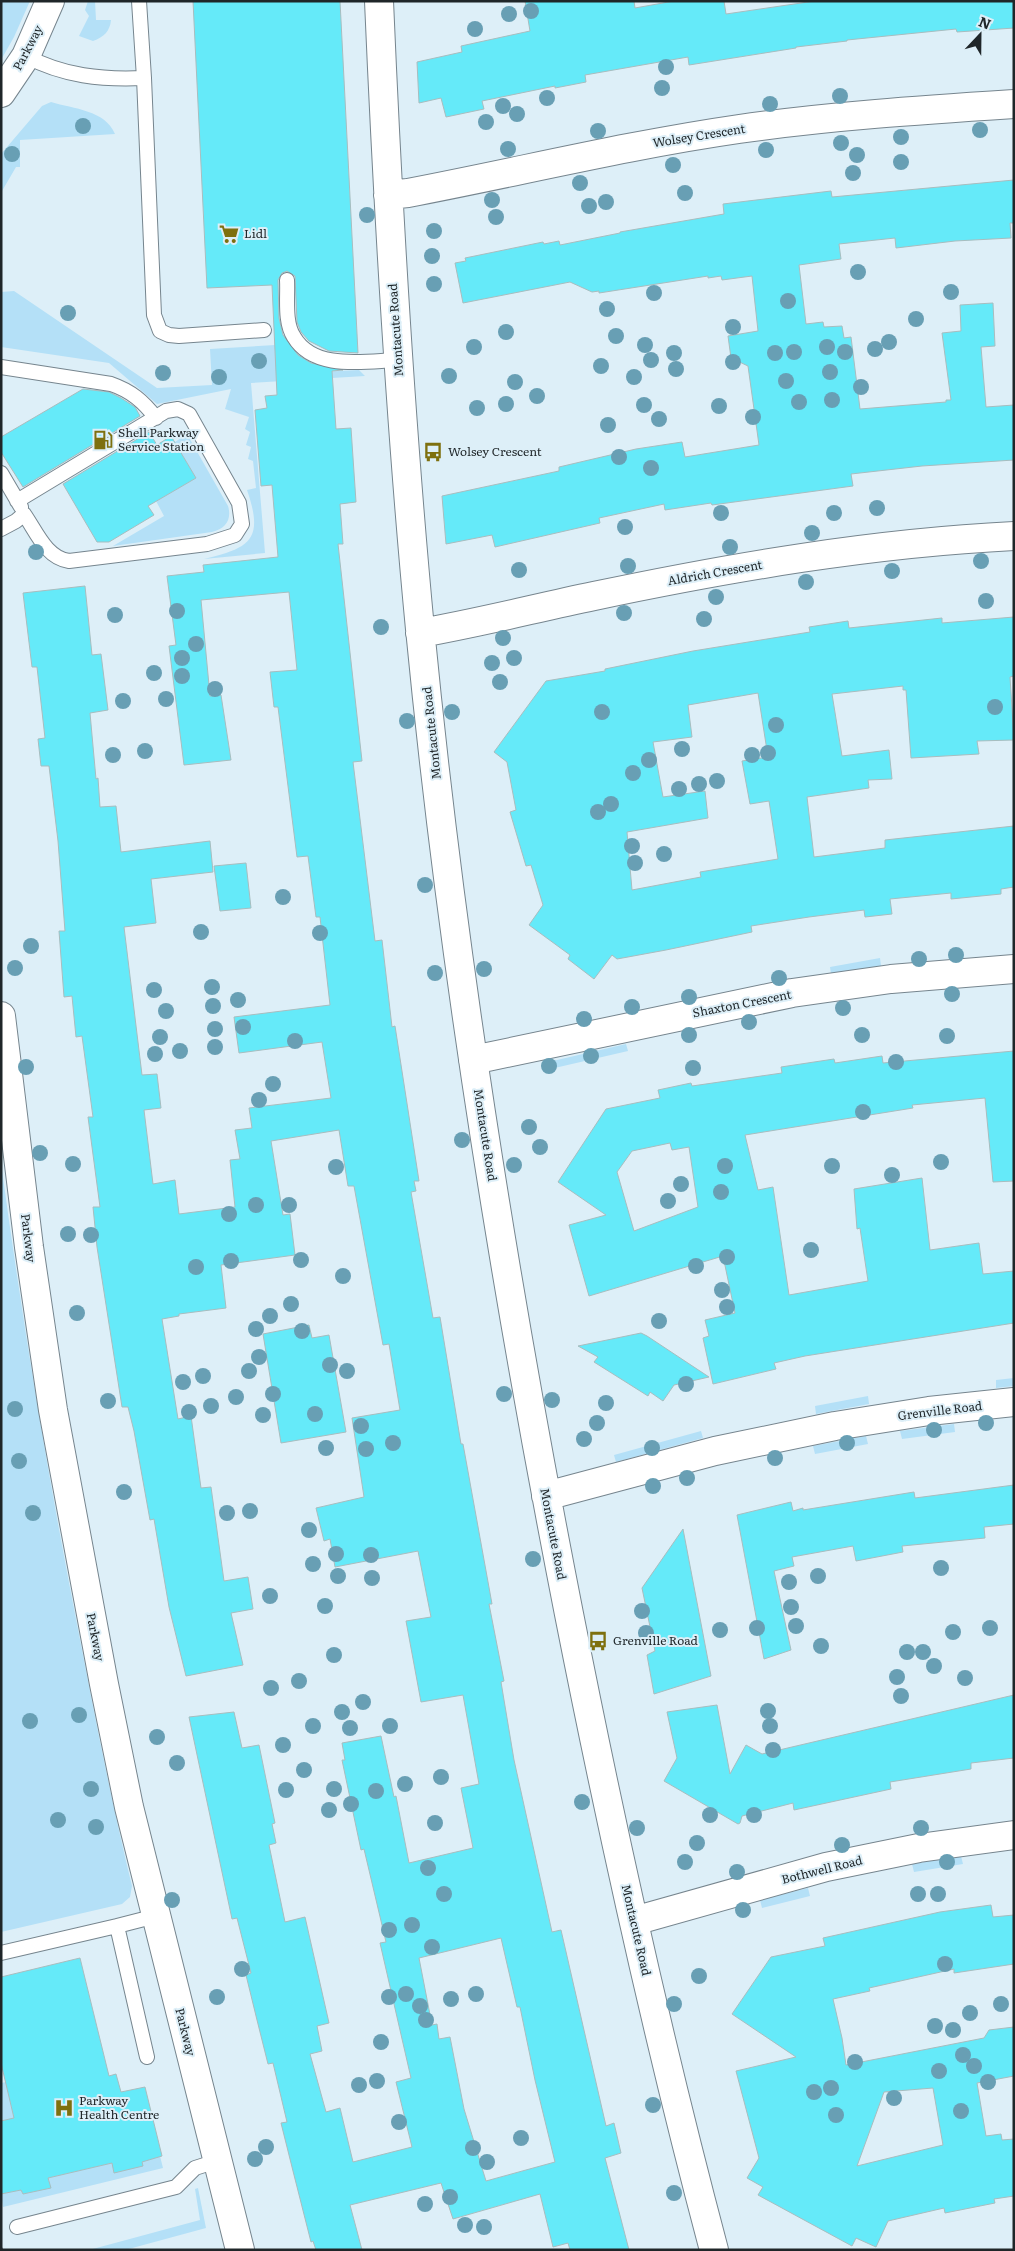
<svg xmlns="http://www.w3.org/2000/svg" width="1015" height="2251" viewBox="0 0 1015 2251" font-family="Literata,serif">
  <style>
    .green { fill: #b4e0f7 }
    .building { fill: #65eaf9; stroke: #a8bdbf; fill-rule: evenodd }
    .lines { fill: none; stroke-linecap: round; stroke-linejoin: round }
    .service-casing { stroke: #76858e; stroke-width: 16 }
    .minor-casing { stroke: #76858e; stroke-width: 30 }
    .tertiary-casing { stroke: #76858e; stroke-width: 30 }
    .service { stroke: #fff; stroke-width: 14 }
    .minor { stroke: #fff; stroke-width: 28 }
    .tertiary { stroke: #fff; stroke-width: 28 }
    .tram { stroke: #646f75; stroke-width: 1 }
    .tree { fill: #689fb4 }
    .labels { text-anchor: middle; stroke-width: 4; stroke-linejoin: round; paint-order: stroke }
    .street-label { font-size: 12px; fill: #1f2629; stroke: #ddeff8 }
    .poi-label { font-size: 12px; fill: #1f2629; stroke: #ddeff8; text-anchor: start }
  </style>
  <rect width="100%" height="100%" fill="#ddeff8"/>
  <!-- green -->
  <path class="green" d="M 1,1 L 30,1 L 14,37 L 1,60 Z
    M 88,1 L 95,1 L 96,20 L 111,20 C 110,31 104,37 93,41 L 79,36 L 89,16 L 85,10 Z
    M 51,102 C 74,109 105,110 115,134 L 20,140 L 20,167 L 16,167 L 2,191 L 1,195 L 1,154 L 42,106 Z
    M 14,291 L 157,388 L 212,385 L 210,349 L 275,345 L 277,374 L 359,370 L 365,376 L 251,383 L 265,553 L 204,559 C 251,548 264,539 247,490 L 256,488 L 253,461 L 248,459 L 251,447 L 246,445 L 250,432 L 245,429 L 249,417 L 225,409 L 231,389 L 157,404 L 109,363 L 1,347 L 1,292 Z
    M 187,434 L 228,506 C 232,519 226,529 212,532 L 113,546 L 164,516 L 156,501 L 196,478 L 175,442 Z
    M 880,958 L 881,966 L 831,974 L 830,967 Z
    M 626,1044 L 628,1051 L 546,1070 L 544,1063 Z
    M 1,1163 C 22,1318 47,1471 77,1624 C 94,1712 111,1800 132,1886 L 130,1897 L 122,1904 L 1,1932 Z
    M 1014,1378 L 1014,1386 L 996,1388 L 996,1380 Z
    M 868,1396 L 869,1404 L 816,1414 L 815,1406 Z
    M 954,1424 L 955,1432 L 902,1439 L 900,1431 Z
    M 701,1431 L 703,1438 L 616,1462 L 614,1455 Z
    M 866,1436 L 868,1444 L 815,1454 L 813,1446 Z
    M 961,1856 L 963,1864 L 914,1872 L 912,1864 Z
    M 808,1888 L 810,1896 L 762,1908 L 760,1900 Z
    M 6,2082 L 14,2118 L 1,2121 L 1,2083 Z
    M 160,2156 L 163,2168 L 3,2207 L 1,2194 L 21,2190 L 23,2194 L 50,2188 L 48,2178 L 112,2163 L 141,2161 Z
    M 198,2188 L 206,2228 L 125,2250 L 89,2250 L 200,2220 L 195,2189 Z"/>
  <!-- building -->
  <path class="building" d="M 193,1 L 340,1 L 358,353 L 329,351 L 309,341 L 301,332 L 297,322 L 295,276 L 287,271 L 282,273 L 278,280 L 279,318 L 283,335 L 298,355 L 311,363 L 343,370 L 332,371 L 336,429 L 351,428 L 356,502 L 340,504 L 343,544 L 338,544 L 362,761 L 353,762 L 375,941 L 382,940 L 392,1027 L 395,1026 L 419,1181 L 414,1181 L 416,1191 L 411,1192 L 433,1318 L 440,1317 L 461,1444 L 463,1444 L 469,1477 L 492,1604 L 489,1604 L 504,1681 L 501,1682 L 514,1760 L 552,1932 L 561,1930 L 606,2126 L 614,2123 L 621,2153 L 605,2158 L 629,2250 L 570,2250 L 568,2243 L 553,2247 L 540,2194 L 453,2219 L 441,2183 L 350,2205 L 362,2250 L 316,2250 L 313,2241 L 311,2242 L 293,2171 L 281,2123 L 287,2122 L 273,2063 L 268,2064 L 257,2020 L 246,1975 L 251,1973 L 237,1918 L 232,1919 L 189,1717 L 234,1712 L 242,1748 L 259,1745 L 275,1823 L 272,1824 L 276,1843 L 269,1845 L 285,1922 L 305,1917 L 329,2023 L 317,2026 L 322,2051 L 310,2054 L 326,2112 L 340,2108 L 353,2162 L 412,2147 L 396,2082 L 411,2078 L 380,1943 L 386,1942 L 364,1849 L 361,1850 L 342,1760 L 345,1760 L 342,1743 L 381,1736 L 394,1797 L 396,1796 L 409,1863 L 473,1848 L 461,1788 L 479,1784 L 463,1695 L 421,1702 L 406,1621 L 431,1617 L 418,1551 L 335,1567 L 330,1539 L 324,1541 L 316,1508 L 364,1497 L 352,1418 L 400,1410 L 389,1344 L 383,1345 L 354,1186 L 348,1186 L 339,1130 L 271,1141 L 283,1215 L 290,1214 L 295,1255 L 221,1265 L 226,1308 L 179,1314 L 179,1316 L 162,1319 L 178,1419 L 191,1416 L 201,1488 L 211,1487 L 224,1581 L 248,1577 L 253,1609 L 231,1613 L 243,1665 L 186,1676 L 169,1607 L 154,1519 L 150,1520 L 134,1431 L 128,1407 L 122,1407 L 97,1247 L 93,1207 L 100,1207 L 88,1117 L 93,1117 L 82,1036 L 76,1037 L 72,996 L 64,997 L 59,931 L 65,931 L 58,841 L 49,766 L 41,766 L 38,739 L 45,738 L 37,667 L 32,667 L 23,593 L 85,586 L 92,655 L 101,654 L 108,710 L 90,713 L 96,779 L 98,778 L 100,807 L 116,806 L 121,852 L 210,841 L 213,872 L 151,879 L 156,923 L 124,927 L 142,1075 L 157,1074 L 161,1108 L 144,1110 L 153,1184 L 175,1180 L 179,1214 L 235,1207 L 230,1160 L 240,1159 L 235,1130 L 252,1128 L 249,1108 L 331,1098 L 322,1042 L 239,1053 L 234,1017 L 330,1005 L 320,917 L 316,917 L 308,856 L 297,857 L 278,707 L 274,707 L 270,672 L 297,670 L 289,592 L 201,600 L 210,696 L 221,695 L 231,760 L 184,765 L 169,646 L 176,645 L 167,576 L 204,572 L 203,565 L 278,557 L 272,485 L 261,486 L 255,410 L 267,408 L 265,396 L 277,395 L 272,285 L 207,288 ZM 501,1938 L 517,2007 L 520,2007 L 535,2080 L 555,2162 L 486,2181 L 464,2109 L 450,2037 L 439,2039 L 437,2024 L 432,2025 L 419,1958 Z
    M 525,1 L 634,1 L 635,8 L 674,1 L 724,1 L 726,14 L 815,1 L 1014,1 L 1014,28 L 957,32 L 956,29 L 847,40 L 847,41 L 796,47 L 796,48 L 689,65 L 688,57 L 585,75 L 586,82 L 555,88 L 555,86 L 482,101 L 484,109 L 446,117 L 441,98 L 419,103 L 417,62 L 462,52 L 461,46 L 530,31 Z
    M 1014,180 L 1014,223 L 1010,223 L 1011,238 L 955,241 L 896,248 L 895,238 L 839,244 L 841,259 L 799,265 L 806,324 L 823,322 L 824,327 L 842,326 L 844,338 L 851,337 L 860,409 L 946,402 L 946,400 L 951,400 L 942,333 L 961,331 L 960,305 L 993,303 L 995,346 L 981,347 L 986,407 L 1014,405 L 1014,460 L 922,466 L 851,474 L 853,486 L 712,505 L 711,503 L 665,510 L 664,504 L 599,518 L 600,523 L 495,547 L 492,535 L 446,544 L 442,496 L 559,471 L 559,467 L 636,449 L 682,442 L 685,457 L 759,445 L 748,366 L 731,358 L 728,336 L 758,331 L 752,276 L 722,280 L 721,276 L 708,278 L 708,276 L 599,293 L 599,291 L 592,292 L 570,282 L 463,303 L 455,263 L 466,261 L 465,258 L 543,242 L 544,244 L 559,241 L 560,245 L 620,233 L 620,232 L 724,214 L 723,204 L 831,191 L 832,197 Z
    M 83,389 L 109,392 L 121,398 L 135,407 L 140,416 L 23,487 L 1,452 L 1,437 Z
    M 149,432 L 157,445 L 171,436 L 196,478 L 148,506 L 154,515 L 109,542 L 97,542 L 63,484 Z
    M 1014,617 L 1014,676 L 1010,677 L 1014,740 L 977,741 L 979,754 L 911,758 L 906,690 L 903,690 L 903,686 L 832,694 L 842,756 L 889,750 L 892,779 L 868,780 L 869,788 L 807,797 L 814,857 L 885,848 L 885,840 L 1014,826 L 1014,887 L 1001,889 L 1001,894 L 951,899 L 951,893 L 890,899 L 892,914 L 865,917 L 864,910 L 809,917 L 751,926 L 752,932 L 666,950 L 617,959 L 612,955 L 594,979 L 568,959 L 570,955 L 529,925 L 543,905 L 531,865 L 526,866 L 510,812 L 516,810 L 507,762 L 494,752 L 546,681 L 605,671 L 605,669 L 693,651 L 810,632 L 809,627 L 848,621 L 849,628 L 942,618 L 942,623 ZM 758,693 L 768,757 L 742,761 L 750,804 L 769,801 L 778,859 L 700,872 L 701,877 L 632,890 L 627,832 L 708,818 L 705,791 L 663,797 L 653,742 L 692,737 L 688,705 Z
    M 246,863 L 251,908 L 220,911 L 214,866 Z
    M 1014,1051 L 1014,1181 L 993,1182 L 985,1098 L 912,1105 L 913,1108 L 745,1135 L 758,1190 L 773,1187 L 789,1295 L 868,1281 L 860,1228 L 857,1229 L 854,1189 L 922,1178 L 930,1250 L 979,1243 L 983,1274 L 1014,1271 L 1014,1323 L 805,1356 L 774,1363 L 776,1369 L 713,1384 L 703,1338 L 709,1336 L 705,1320 L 735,1313 L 723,1256 L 589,1296 L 569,1225 L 606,1215 L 558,1182 L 606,1109 L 660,1098 L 658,1090 L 691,1083 L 692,1086 L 782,1073 L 781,1067 L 834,1059 L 835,1063 L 882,1056 L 883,1063 ZM 670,1143 L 672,1150 L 689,1147 L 698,1207 L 634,1231 L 617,1172 L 632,1151 Z
    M 309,1325 L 312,1338 L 329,1335 L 346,1432 L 281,1443 L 263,1334 Z
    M 641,1333 L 647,1336 L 709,1377 L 674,1385 L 663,1401 L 650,1392 L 648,1396 L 594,1362 L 598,1357 L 578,1346 Z
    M 1014,1485 L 1014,1524 L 984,1527 L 985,1538 L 902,1546 L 903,1552 L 856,1561 L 853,1546 L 792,1557 L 794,1566 L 774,1571 L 791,1650 L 764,1659 L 737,1515 L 791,1502 L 793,1511 L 803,1508 L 803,1510 L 914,1492 L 915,1498 Z
    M 683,1529 L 711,1676 L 654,1694 L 647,1655 L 655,1651 L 642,1588 Z
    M 1014,1695 L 1014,1758 L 971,1763 L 971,1769 L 890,1782 L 891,1789 L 794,1810 L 793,1803 L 742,1816 L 740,1823 L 738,1824 L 664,1781 L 677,1758 L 667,1712 L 717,1705 L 730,1774 L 746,1745 L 762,1754 Z
    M 991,1905 L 993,1917 L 1014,1915 L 1014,1964 L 954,1973 L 954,1969 L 869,1988 L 870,1991 L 833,1999 L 842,2038 L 846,2065 L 984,2038 L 989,2030 L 1014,2027 L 1014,2076 L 977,2083 L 986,2136 L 1001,2134 L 1002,2140 L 1014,2139 L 1014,2196 L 994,2199 L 995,2203 L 945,2213 L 944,2208 L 888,2221 L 876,2247 L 856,2238 L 852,2246 L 758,2195 L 763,2187 L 747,2178 L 759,2158 L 736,2071 L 796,2057 L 732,2014 L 771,1957 L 825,1946 L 823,1938 L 940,1912 ZM 933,2088 L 943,2145 L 857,2166 L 884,2092 Z
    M 80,1958 L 109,2076 L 116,2074 L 121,2092 L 145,2087 L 162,2156 L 142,2162 L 143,2166 L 114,2173 L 112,2163 L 48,2178 L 51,2188 L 23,2194 L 21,2190 L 1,2194 L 1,2121 L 14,2118 L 1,2063 L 1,1977 Z"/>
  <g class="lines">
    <defs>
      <path id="service" d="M 139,1 L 144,78
        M 26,56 C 63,76 102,80 144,78 L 154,315 L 160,331 L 169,335 L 179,336 L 264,330
        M 287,280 C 288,297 284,322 294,337 C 314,371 365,361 398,360
        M 1,367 L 111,384 C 131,391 143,401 156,418
        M 1,473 L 21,507
        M 1,529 L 16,521 L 24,514 C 36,531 46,558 69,561 L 207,544 L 235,535 L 242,524 L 239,503 L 189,414 L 178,409 L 166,411 L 17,501
        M 1,1953 L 117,1926
        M 147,2057 L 117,1926 L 156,1916
        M 17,2227 L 176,2187 L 195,2168 L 217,2161"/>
      <path id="minor" d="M 379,1 C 388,211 400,420 420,629 C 452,960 505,1288 569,1614 C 611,1827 658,2040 714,2250
        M 388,195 L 408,193 C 518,172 628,145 739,129 C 830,116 922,110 1014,104
        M 420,633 C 479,623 536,608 594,596 C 732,567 873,543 1014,536
        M 473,1060 L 792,993 L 891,979 L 1014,969
        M 546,1496 L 715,1451 L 835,1426 L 929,1411 L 1014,1402
        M 634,1921 L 826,1867 L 919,1848 L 1014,1835"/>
      <path id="tertiary" d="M 1,93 L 26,56 L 50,1
        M 1,1016 L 29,1247 L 53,1410 L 104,1684 L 129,1807 L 240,2250"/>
    </defs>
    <!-- service casing -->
    <use href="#service" class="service-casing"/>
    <!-- minor casing -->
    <use href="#minor" class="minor-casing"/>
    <!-- tertiary casing -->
    <use href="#tertiary" class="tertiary-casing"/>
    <!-- service -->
    <use href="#service" class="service"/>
    <!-- minor -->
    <use href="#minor" class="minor"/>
    <!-- tertiary -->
    <use href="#tertiary" class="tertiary"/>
    <!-- tram -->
    <path class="tram" d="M 1,2246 L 3,2250"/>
  </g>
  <!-- trees -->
  <g class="tree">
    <circle cx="531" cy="11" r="8"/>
    <circle cx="509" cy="14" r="8"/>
    <circle cx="475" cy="29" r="8"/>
    <circle cx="666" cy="67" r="8"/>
    <circle cx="662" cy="88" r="8"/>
    <circle cx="840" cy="96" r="8"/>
    <circle cx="547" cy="98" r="8"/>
    <circle cx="770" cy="104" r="8"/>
    <circle cx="503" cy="106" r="8"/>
    <circle cx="517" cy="114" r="8"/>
    <circle cx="486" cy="122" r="8"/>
    <circle cx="83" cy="126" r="8"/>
    <circle cx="980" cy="130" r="8"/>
    <circle cx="598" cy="131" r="8"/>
    <circle cx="901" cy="137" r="8"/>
    <circle cx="841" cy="143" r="8"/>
    <circle cx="508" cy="149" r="8"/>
    <circle cx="766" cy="150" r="8"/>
    <circle cx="12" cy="154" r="8"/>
    <circle cx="857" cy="155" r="8"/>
    <circle cx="901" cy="162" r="8"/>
    <circle cx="673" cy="165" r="8"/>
    <circle cx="853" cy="173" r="8"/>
    <circle cx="580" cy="183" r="8"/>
    <circle cx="685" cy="193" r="8"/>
    <circle cx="492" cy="200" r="8"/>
    <circle cx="606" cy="202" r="8"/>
    <circle cx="589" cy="206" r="8"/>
    <circle cx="367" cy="215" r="8"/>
    <circle cx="496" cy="217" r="8"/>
    <circle cx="434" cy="231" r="8"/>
    <circle cx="432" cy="256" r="8"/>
    <circle cx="858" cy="272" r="8"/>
    <circle cx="434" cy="284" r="8"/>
    <circle cx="951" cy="292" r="8"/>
    <circle cx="654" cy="293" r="8"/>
    <circle cx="788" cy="301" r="8"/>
    <circle cx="607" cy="309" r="8"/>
    <circle cx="68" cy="313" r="8"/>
    <circle cx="916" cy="319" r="8"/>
    <circle cx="733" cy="327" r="8"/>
    <circle cx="506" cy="332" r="8"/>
    <circle cx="616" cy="336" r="8"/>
    <circle cx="889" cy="342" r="8"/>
    <circle cx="645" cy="345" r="8"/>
    <circle cx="474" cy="347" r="8"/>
    <circle cx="827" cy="347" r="8"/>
    <circle cx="875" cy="349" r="8"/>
    <circle cx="794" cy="352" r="8"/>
    <circle cx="845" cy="352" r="8"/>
    <circle cx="674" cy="353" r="8"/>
    <circle cx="775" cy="353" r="8"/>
    <circle cx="651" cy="360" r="8"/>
    <circle cx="259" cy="361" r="8"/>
    <circle cx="733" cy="362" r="8"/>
    <circle cx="601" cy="366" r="8"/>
    <circle cx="676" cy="369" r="8"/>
    <circle cx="830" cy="372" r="8"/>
    <circle cx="163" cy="373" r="8"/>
    <circle cx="449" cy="376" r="8"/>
    <circle cx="219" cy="377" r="8"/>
    <circle cx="634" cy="377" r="8"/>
    <circle cx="786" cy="381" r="8"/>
    <circle cx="515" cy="382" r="8"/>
    <circle cx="861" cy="387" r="8"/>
    <circle cx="537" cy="396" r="8"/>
    <circle cx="832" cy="400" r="8"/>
    <circle cx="799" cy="402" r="8"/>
    <circle cx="506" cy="404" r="8"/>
    <circle cx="644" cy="405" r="8"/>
    <circle cx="719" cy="406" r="8"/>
    <circle cx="477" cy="408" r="8"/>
    <circle cx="753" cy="417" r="8"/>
    <circle cx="659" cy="419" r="8"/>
    <circle cx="608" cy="425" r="8"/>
    <circle cx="619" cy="457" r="8"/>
    <circle cx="651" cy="468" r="8"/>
    <circle cx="877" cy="508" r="8"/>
    <circle cx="721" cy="513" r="8"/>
    <circle cx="834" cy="513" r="8"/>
    <circle cx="625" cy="527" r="8"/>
    <circle cx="812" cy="533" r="8"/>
    <circle cx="730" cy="547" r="8"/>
    <circle cx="36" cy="552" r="8"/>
    <circle cx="981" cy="561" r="8"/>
    <circle cx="628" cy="566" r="8"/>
    <circle cx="519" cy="570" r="8"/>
    <circle cx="892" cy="571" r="8"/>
    <circle cx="806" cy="582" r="8"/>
    <circle cx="716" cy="597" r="8"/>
    <circle cx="986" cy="601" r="8"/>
    <circle cx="177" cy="611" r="8"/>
    <circle cx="624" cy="613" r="8"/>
    <circle cx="115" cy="615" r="8"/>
    <circle cx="704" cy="619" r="8"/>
    <circle cx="381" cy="627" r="8"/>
    <circle cx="503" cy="638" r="8"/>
    <circle cx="196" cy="644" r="8"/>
    <circle cx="182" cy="658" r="8"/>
    <circle cx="514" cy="658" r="8"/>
    <circle cx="492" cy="663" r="8"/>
    <circle cx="154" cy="673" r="8"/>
    <circle cx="182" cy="676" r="8"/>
    <circle cx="500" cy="682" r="8"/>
    <circle cx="215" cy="689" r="8"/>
    <circle cx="166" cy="699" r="8"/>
    <circle cx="123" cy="701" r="8"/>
    <circle cx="995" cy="707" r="8"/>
    <circle cx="452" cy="712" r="8"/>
    <circle cx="602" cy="712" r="8"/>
    <circle cx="407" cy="721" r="8"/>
    <circle cx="776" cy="725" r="8"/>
    <circle cx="682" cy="749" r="8"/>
    <circle cx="145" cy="751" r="8"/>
    <circle cx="768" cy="753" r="8"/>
    <circle cx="113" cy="755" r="8"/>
    <circle cx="752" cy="755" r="8"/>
    <circle cx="649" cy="760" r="8"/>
    <circle cx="633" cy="773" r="8"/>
    <circle cx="717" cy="781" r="8"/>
    <circle cx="699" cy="784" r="8"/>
    <circle cx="679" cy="789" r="8"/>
    <circle cx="611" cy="804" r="8"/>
    <circle cx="598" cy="812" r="8"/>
    <circle cx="632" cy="846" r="8"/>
    <circle cx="664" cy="854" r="8"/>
    <circle cx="635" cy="863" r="8"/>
    <circle cx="425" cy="885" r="8"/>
    <circle cx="283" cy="897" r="8"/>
    <circle cx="201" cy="932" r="8"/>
    <circle cx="320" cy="933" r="8"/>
    <circle cx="31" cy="946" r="8"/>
    <circle cx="956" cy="955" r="8"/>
    <circle cx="919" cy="959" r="8"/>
    <circle cx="15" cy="968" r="8"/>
    <circle cx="484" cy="969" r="8"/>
    <circle cx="435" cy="973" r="8"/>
    <circle cx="779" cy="978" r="8"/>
    <circle cx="212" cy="987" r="8"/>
    <circle cx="154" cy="990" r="8"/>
    <circle cx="952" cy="994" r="8"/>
    <circle cx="689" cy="997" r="8"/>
    <circle cx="238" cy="1000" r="8"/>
    <circle cx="213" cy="1006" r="8"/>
    <circle cx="632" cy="1007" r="8"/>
    <circle cx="843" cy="1008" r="8"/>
    <circle cx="166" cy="1011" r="8"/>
    <circle cx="584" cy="1019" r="8"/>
    <circle cx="749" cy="1022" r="8"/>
    <circle cx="243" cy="1027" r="8"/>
    <circle cx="215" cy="1029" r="8"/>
    <circle cx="689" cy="1035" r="8"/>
    <circle cx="862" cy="1035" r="8"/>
    <circle cx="947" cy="1036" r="8"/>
    <circle cx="160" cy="1037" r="8"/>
    <circle cx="295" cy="1041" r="8"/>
    <circle cx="215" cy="1047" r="8"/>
    <circle cx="180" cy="1051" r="8"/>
    <circle cx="155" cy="1054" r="8"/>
    <circle cx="591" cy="1056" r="8"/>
    <circle cx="896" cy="1062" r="8"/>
    <circle cx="549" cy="1066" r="8"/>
    <circle cx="26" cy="1067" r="8"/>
    <circle cx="693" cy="1068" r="8"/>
    <circle cx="273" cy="1084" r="8"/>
    <circle cx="259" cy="1100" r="8"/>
    <circle cx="863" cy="1112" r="8"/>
    <circle cx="529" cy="1127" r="8"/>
    <circle cx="462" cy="1140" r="8"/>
    <circle cx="540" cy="1147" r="8"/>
    <circle cx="40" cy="1153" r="8"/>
    <circle cx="941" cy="1162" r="8"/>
    <circle cx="73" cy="1164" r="8"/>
    <circle cx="514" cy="1165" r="8"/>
    <circle cx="725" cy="1166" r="8"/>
    <circle cx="832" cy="1166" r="8"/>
    <circle cx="336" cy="1167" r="8"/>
    <circle cx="892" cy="1175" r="8"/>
    <circle cx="681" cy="1184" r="8"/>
    <circle cx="721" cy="1192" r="8"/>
    <circle cx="668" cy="1201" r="8"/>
    <circle cx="256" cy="1205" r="8"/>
    <circle cx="289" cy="1205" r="8"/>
    <circle cx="229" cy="1214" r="8"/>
    <circle cx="68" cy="1234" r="8"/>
    <circle cx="91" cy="1235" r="8"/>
    <circle cx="811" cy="1250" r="8"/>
    <circle cx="727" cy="1257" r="8"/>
    <circle cx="301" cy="1260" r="8"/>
    <circle cx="231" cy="1261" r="8"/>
    <circle cx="696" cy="1266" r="8"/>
    <circle cx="196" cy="1267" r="8"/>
    <circle cx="343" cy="1276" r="8"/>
    <circle cx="722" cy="1290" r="8"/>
    <circle cx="291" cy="1304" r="8"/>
    <circle cx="727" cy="1307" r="8"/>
    <circle cx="77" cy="1313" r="8"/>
    <circle cx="270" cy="1316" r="8"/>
    <circle cx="659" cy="1321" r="8"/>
    <circle cx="256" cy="1329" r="8"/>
    <circle cx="302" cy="1331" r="8"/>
    <circle cx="259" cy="1357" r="8"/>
    <circle cx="330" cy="1365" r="8"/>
    <circle cx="249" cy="1371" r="8"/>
    <circle cx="347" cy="1371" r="8"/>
    <circle cx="203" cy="1376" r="8"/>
    <circle cx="183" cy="1382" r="8"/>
    <circle cx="686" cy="1384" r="8"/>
    <circle cx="273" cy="1394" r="8"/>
    <circle cx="504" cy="1394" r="8"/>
    <circle cx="236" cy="1397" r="8"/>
    <circle cx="552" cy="1400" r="8"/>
    <circle cx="108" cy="1401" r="8"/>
    <circle cx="606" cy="1403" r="8"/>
    <circle cx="211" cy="1406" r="8"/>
    <circle cx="15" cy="1409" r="8"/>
    <circle cx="189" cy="1412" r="8"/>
    <circle cx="315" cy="1414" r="8"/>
    <circle cx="263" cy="1415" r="8"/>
    <circle cx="597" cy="1423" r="8"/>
    <circle cx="986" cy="1423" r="8"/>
    <circle cx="361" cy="1426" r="8"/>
    <circle cx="934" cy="1430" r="8"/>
    <circle cx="584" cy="1439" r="8"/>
    <circle cx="393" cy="1443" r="8"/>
    <circle cx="847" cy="1443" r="8"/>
    <circle cx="326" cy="1448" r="8"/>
    <circle cx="652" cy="1448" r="8"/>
    <circle cx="366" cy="1449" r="8"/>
    <circle cx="775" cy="1458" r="8"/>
    <circle cx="19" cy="1461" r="8"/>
    <circle cx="687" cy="1478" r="8"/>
    <circle cx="653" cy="1486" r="8"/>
    <circle cx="124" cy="1492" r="8"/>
    <circle cx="250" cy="1511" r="8"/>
    <circle cx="33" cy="1513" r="8"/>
    <circle cx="227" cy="1513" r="8"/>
    <circle cx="309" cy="1530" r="8"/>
    <circle cx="336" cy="1554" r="8"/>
    <circle cx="371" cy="1555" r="8"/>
    <circle cx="533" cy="1559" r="8"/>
    <circle cx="313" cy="1564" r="8"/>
    <circle cx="941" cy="1568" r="8"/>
    <circle cx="338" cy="1576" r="8"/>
    <circle cx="818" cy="1576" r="8"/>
    <circle cx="372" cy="1578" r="8"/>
    <circle cx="789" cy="1582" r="8"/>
    <circle cx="270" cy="1596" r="8"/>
    <circle cx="325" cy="1606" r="8"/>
    <circle cx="791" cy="1607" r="8"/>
    <circle cx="642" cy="1611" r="8"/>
    <circle cx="796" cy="1626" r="8"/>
    <circle cx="757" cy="1628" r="8"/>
    <circle cx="990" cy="1628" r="8"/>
    <circle cx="720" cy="1630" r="8"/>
    <circle cx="953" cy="1632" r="8"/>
    <circle cx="646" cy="1633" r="8"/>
    <circle cx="821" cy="1646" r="8"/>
    <circle cx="907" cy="1652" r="8"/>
    <circle cx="923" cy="1652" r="8"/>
    <circle cx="334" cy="1655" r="8"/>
    <circle cx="934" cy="1666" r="8"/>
    <circle cx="897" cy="1677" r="8"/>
    <circle cx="965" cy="1678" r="8"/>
    <circle cx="299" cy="1681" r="8"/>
    <circle cx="271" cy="1688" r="8"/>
    <circle cx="901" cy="1696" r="8"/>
    <circle cx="363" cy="1702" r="8"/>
    <circle cx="768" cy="1711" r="8"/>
    <circle cx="342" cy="1712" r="8"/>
    <circle cx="79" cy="1715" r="8"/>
    <circle cx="30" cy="1721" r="8"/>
    <circle cx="313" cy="1726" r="8"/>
    <circle cx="390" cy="1726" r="8"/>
    <circle cx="770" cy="1726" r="8"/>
    <circle cx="350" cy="1728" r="8"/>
    <circle cx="157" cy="1737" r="8"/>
    <circle cx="283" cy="1745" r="8"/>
    <circle cx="773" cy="1750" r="8"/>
    <circle cx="177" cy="1763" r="8"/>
    <circle cx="304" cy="1770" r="8"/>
    <circle cx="441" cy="1777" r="8"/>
    <circle cx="405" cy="1784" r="8"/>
    <circle cx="91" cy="1789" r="8"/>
    <circle cx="334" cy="1789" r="8"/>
    <circle cx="286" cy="1790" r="8"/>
    <circle cx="376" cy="1791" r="8"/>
    <circle cx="582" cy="1802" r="8"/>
    <circle cx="351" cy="1804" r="8"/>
    <circle cx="329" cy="1810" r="8"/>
    <circle cx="710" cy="1815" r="8"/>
    <circle cx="754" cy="1815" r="8"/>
    <circle cx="58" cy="1820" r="8"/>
    <circle cx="435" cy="1823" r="8"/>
    <circle cx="96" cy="1827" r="8"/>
    <circle cx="637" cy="1828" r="8"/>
    <circle cx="921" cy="1828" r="8"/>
    <circle cx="697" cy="1843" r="8"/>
    <circle cx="842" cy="1845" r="8"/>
    <circle cx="685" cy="1862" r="8"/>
    <circle cx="947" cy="1862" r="8"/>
    <circle cx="428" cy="1868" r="8"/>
    <circle cx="737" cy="1872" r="8"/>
    <circle cx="444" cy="1894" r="8"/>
    <circle cx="918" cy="1894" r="8"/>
    <circle cx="938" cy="1894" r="8"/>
    <circle cx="172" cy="1900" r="8"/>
    <circle cx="743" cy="1910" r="8"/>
    <circle cx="412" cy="1925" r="8"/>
    <circle cx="389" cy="1930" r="8"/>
    <circle cx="432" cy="1947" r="8"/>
    <circle cx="945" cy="1964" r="8"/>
    <circle cx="242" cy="1969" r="8"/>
    <circle cx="699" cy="1976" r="8"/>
    <circle cx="406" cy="1994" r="8"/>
    <circle cx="476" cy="1994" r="8"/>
    <circle cx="217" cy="1997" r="8"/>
    <circle cx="389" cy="1997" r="8"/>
    <circle cx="451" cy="1999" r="8"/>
    <circle cx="674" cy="2004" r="8"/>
    <circle cx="1001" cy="2004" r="8"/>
    <circle cx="420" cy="2006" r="8"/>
    <circle cx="970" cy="2013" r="8"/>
    <circle cx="426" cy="2020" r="8"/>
    <circle cx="935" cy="2026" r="8"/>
    <circle cx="953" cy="2030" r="8"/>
    <circle cx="381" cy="2042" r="8"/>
    <circle cx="963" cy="2055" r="8"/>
    <circle cx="855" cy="2062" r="8"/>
    <circle cx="974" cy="2066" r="8"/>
    <circle cx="939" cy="2071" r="8"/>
    <circle cx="377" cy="2081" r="8"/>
    <circle cx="988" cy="2082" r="8"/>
    <circle cx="359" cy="2085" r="8"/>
    <circle cx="831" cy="2088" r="8"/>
    <circle cx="814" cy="2092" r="8"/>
    <circle cx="894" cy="2098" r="8"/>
    <circle cx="653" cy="2105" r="8"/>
    <circle cx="961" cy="2111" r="8"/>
    <circle cx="836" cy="2115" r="8"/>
    <circle cx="399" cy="2122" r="8"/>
    <circle cx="521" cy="2138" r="8"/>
    <circle cx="266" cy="2147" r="8"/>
    <circle cx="473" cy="2148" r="8"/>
    <circle cx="255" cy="2159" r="8"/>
    <circle cx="487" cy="2162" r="8"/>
    <circle cx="674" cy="2193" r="8"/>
    <circle cx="450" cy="2197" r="8"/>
    <circle cx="425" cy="2204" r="8"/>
    <circle cx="465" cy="2225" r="8"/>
    <circle cx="484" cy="2227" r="8"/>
  </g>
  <!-- icons -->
  <defs>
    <symbol id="supermarket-bare" viewBox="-9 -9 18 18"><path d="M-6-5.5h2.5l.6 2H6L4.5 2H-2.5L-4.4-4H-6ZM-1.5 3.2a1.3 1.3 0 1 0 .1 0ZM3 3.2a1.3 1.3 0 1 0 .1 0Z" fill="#7e700f" stroke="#ddeff8" stroke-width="2.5" paint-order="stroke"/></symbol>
    <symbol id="fuel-bare" viewBox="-9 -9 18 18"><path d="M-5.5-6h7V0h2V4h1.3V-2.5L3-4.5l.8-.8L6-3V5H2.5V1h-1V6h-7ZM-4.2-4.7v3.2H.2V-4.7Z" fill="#7e700f" stroke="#ddeff8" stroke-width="2.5" paint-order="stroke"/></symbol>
    <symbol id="bus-bare" viewBox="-9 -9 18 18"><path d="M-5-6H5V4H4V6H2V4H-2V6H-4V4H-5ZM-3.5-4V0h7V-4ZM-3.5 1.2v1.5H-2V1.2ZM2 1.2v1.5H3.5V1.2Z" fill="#7e700f" stroke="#ddeff8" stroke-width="2.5" paint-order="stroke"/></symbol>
    <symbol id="hospital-bare" viewBox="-9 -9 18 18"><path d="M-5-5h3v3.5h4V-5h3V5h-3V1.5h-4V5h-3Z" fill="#7e700f" stroke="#ddeff8" stroke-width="2.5" paint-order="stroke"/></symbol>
  </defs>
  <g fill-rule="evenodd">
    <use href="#supermarket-bare" x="215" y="220" width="28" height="28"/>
    <use href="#fuel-bare" x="89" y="426" width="28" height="28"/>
    <use href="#bus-bare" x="419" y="438" width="28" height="28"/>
    <use href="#bus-bare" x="584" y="1627" width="28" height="28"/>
    <use href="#hospital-bare" x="50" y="2094" width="28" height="28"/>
  </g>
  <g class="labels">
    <!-- street labels -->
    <g class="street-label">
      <text transform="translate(28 48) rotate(-62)" y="4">Parkway</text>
      <text transform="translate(699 136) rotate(-9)" y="4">Wolsey Crescent</text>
      <text transform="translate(396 330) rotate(-94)" y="4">Montacute Road</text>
      <text transform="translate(715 573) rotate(-10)" y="4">Aldrich Crescent</text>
      <text transform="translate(432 733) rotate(-96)" y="4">Montacute Road</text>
      <text transform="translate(742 1004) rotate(-11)" y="4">Shaxton Crescent</text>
      <text transform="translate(485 1135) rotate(81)" y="4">Montacute Road</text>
      <text transform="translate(28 1238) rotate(83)" y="4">Parkway</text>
      <text transform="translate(940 1411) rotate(-7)" y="4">Grenville Road</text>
      <text transform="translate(553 1534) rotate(79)" y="4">Montacute Road</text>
      <text transform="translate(95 1637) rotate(79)" y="4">Parkway</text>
      <text transform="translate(822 1870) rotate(-14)" y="4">Bothwell Road</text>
      <text transform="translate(636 1930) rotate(77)" y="4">Montacute Road</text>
      <text transform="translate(185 2032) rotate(76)" y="4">Parkway</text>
    </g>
    <!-- poi labels -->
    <g class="poi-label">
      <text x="244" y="238">Lidl</text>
      <text x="118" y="437">Shell Parkway<tspan x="118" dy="14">Service Station</tspan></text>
      <text x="448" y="456">Wolsey Crescent</text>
      <text x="613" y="1645">Grenville Road</text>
      <text x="79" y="2105">Parkway<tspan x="79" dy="14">Health Centre</tspan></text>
    </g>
  </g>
  <!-- border -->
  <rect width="1015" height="2251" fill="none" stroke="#1f2629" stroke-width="5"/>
  <!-- north arrow -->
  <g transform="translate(980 35) rotate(22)" stroke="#ddeff8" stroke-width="4" paint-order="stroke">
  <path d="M0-4L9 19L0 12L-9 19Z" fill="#1f2629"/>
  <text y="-8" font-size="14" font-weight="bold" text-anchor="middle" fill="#1f2629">N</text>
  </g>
</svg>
